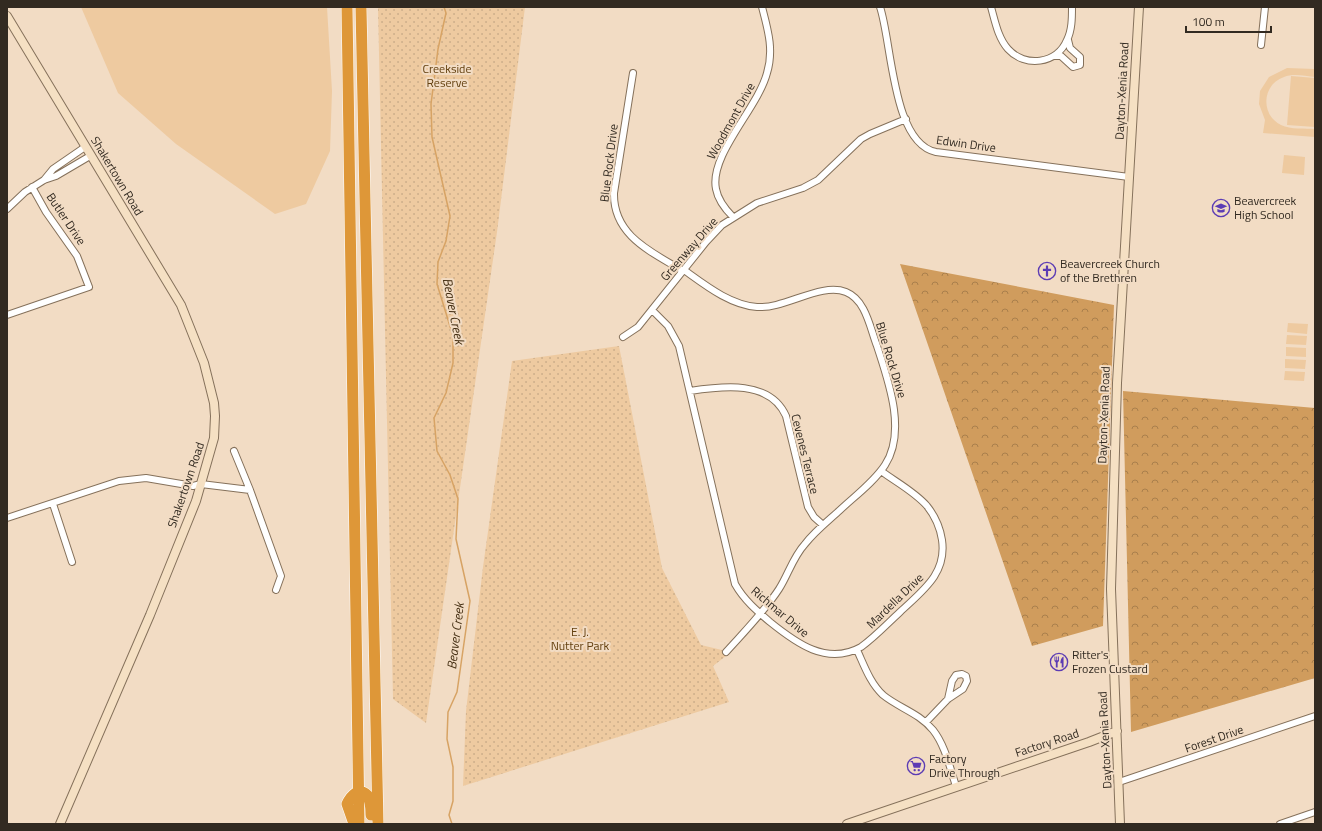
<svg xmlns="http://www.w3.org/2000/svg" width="1322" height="831" viewBox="0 0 1322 831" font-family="'Titillium Web',sans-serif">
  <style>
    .green { fill: #eecaa0 }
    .forest { fill: url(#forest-crowns) }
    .park { fill: url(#park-dots) }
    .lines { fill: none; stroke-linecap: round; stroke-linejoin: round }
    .stream { stroke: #d7a364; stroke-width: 1.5 }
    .street-casing { stroke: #85715b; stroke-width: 8 }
    .secondary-casing { stroke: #85715b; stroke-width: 10 }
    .highway-casing { stroke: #fff; stroke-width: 12 }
    .street { stroke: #fff; stroke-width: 6 }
    .secondary { stroke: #f5e0c3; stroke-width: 8 }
    .highway { stroke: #de9738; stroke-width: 11 }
    .labels { text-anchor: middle; stroke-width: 4; stroke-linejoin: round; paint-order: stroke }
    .park-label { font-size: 12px; fill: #644110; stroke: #f2dcc4 }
    .street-label { font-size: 12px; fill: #322a21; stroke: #f2dcc4 }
    .poi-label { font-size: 12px; fill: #322a21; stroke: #f2dcc4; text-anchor: start }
    .water-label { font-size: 13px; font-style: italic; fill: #442e12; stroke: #f2dcc4 }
  </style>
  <defs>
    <pattern id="forest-crowns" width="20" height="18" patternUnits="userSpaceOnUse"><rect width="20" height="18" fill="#d09c5d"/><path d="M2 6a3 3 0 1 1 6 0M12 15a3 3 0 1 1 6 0" fill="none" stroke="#a97f4c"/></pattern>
    <pattern id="park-dots" width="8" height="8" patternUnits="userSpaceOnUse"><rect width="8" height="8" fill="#eecaa0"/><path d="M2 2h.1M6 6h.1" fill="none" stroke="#cdae8a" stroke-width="1.8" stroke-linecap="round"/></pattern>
  </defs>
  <rect width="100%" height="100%" fill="#f2dcc4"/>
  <!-- green -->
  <path class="green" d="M 81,7 L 327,7 L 332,91 L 330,151 L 306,204 L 275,214 L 176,144 L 118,93 Z
    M 1287,68 L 1315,69 L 1315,77 C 1305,76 1293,73 1284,77 C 1262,84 1260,115 1281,125 C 1291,130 1305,128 1315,129 L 1315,137 L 1263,133 L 1265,120 L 1259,104 L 1260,91 L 1269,77 Z
    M 1291,76 L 1315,78 L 1315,127 L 1287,125 Z
    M 1284,155 L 1305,157 L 1304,175 L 1282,173 Z
    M 1288,323 L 1308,324 L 1307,334 L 1287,332 Z
    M 1287,335 L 1307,336 L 1306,345 L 1286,344 Z
    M 1286,347 L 1306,348 L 1306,357 L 1286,356 Z
    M 1285,359 L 1306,360 L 1305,369 L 1285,368 Z
    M 1285,371 L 1305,372 L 1304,381 L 1284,380 Z"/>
  <!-- forest -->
  <path class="forest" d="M 900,264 L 1114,305 L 1103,626 L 1032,646 Z
    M 1123,391 L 1315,408 L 1315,678 L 1131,732 Z"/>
  <!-- park -->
  <path class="park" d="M 378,7 L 525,7 L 497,232 L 426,723 L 393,699 Z
    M 619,346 L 662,568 L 701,645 L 722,650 L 726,656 L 713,666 L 729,702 L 463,786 L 466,711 L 483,567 L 512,361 Z"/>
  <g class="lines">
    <!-- stream -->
    <path class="stream" d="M 444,7 L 446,13 L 438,49 L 431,104 L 432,137 L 450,216 L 446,241 L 438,262 L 437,284 L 453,336 L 453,363 L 446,393 L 434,418 L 437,451 L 450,475 L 458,499 L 456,539 L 470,601 L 457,692 L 448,712 L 447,739 L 453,767 L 453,801 L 449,815 L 452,824"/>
    <defs>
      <path id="street" d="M 880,7 C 892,42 892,143 936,152 L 1129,177
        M 991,7 C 995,21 998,38 1008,49 C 1025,68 1057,64 1067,40 C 1072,30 1072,18 1072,7
        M 1261,45 L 1265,7
        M 1054,56 L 1061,56 L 1073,67 L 1080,65 L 1080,57 L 1070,48 L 1068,40
        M 633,73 L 614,193 C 613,236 652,252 683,271
        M 44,180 L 53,169 L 85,147
        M 7,209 L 25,192 L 44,180 L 56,176 L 90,156
        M 733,217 C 725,209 718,200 716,189 C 709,155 758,108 767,73 C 774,50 768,30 762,7
        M 684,270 C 705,285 730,305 757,307 C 785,309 821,282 846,292 C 866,300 870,328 877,346 C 888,380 907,431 885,465 C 874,482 855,496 840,510 C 828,521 815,531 805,544 C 793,557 788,575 779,589 C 764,612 744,632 726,652
        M 652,310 L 668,326 L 679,346 L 735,584 C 744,600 757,611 770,622 C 796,643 827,666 861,647 C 875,637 887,624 900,612 C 922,591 947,574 942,540 C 940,527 935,516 927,506 C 915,492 896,482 881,471
        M 7,315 L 89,287 L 77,256 L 46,212 L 32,187
        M 623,337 L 638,327 L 706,242 L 722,225 L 757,203 L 803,188 L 818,180 L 861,139 L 870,134 L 906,119
        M 690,391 C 723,386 770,380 786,416 L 808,507 L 814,517 L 823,525
        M 234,451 L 250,490
        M 53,504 L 72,562
        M 7,518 L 119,481 L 146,478 L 193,486 L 201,484 L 250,490 L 281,576 L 276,590
        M 857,650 C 864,665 870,683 883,695 C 899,708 919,713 933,730 C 945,745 950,768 956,786
        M 926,722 L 948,699 L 963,689 L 967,681 L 966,676 L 962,674 L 956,675 L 952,681 L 948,699
        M 1119,782 L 1315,716
        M 1280,824 L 1315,812"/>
      <path id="secondary" d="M 7,16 L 181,305 L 204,363 L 214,403 L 215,416 L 214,438 L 196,501 L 150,615 L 60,824
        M 847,824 L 1089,742 L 1117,731
        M 1120,824 L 1111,589 L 1117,383 L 1139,7"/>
      <path id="highway" d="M 347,7 L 359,824
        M 361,7 L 378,824
        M 354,824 L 347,804 C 350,797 359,786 367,795 C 371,800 371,809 371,815"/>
    </defs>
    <!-- street casing -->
    <use href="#street" class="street-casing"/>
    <!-- secondary casing -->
    <use href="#secondary" class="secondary-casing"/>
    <!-- highway casing -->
    <use href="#highway" class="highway-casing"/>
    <!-- street -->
    <use href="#street" class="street"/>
    <!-- secondary -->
    <use href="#secondary" class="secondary"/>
    <!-- highway -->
    <use href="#highway" class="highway"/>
  </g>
  <!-- icons -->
  <defs>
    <symbol id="school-ring" viewBox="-11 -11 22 22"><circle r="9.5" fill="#f2dcc4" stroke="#5c3cb4" stroke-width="1.5"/><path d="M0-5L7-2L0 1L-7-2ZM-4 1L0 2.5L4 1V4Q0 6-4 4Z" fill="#5c3cb4"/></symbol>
    <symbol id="church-ring" viewBox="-11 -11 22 22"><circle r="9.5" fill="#f2dcc4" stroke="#5c3cb4" stroke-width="1.5"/><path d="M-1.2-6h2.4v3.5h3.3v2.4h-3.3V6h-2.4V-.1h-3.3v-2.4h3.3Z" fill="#5c3cb4"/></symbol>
    <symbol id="restaurant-ring" viewBox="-11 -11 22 22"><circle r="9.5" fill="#f2dcc4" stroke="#5c3cb4" stroke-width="1.5"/><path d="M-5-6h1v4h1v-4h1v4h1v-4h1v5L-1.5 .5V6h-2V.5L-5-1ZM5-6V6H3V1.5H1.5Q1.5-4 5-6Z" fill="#5c3cb4"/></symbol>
    <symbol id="supermarket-ring" viewBox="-11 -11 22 22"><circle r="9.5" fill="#f2dcc4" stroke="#5c3cb4" stroke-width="1.5"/><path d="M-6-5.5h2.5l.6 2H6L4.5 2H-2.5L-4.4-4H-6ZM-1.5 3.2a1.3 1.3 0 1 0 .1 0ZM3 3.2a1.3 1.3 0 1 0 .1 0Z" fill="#5c3cb4"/></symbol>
  </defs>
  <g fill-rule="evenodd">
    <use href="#school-ring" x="1211" y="198" width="20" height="20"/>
    <use href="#church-ring" x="1037" y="261" width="20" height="20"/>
    <use href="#restaurant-ring" x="1049" y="652" width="20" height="20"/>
    <use href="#supermarket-ring" x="906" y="756" width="20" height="20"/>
  </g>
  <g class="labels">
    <!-- park labels -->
    <g class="park-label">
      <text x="447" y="73">Creekside<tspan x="447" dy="14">Reserve</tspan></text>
      <text x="580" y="636">E. J.<tspan x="580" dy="14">Nutter Park</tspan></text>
    </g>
    <!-- street labels -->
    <g class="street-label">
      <text transform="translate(1122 91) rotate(-87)" y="4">Dayton-Xenia Road</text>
      <text transform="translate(731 121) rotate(-61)" y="4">Woodmont Drive</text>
      <text transform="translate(966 144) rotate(8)" y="4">Edwin Drive</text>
      <text transform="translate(609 163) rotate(-83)" y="4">Blue Rock Drive</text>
      <text transform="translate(117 176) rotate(59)" y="4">Shakertown Road</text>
      <text transform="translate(66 219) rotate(56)" y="4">Butler Drive</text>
      <text transform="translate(689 249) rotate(-49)" y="4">Greenway Drive</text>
      <text transform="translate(891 360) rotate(73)" y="4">Blue Rock Drive</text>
      <text transform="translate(1104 415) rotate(-88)" y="4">Dayton-Xenia Road</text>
      <text transform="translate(805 454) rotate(76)" y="4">Cevenes Terrace</text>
      <text transform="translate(186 485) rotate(-71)" y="4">Shakertown Road</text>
      <text transform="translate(895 601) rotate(-44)" y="4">Mardella Drive</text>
      <text transform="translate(780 612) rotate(40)" y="4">Richmar Drive</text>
      <text transform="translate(1214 739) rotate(-19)" y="4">Forest Drive</text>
      <text transform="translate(1105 740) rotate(-93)" y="4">Dayton-Xenia Road</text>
      <text transform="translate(1047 743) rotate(-18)" y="4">Factory Road</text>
    </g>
    <!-- poi labels -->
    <g class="poi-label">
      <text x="1234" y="205">Beavercreek<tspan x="1234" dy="14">High School</tspan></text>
      <text x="1060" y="268">Beavercreek Church<tspan x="1060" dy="14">of the Brethren</tspan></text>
      <text x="1072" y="659">Ritter's<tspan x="1072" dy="14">Frozen Custard</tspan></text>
      <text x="929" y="763">Factory<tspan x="929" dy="14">Drive Through</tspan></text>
    </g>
    <!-- water labels -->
    <g class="water-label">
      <text transform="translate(454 311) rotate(79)" y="5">Beaver Creek</text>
      <text transform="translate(455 636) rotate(-83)" y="5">Beaver Creek</text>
    </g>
  </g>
  <!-- border -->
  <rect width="1322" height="831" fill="none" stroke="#322a21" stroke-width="16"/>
  <!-- scale -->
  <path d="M1186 26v6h85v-6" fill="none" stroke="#322a21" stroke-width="2"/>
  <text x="1192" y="26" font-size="12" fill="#322a21" stroke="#f2dcc4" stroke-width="3" paint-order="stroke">100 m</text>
</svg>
